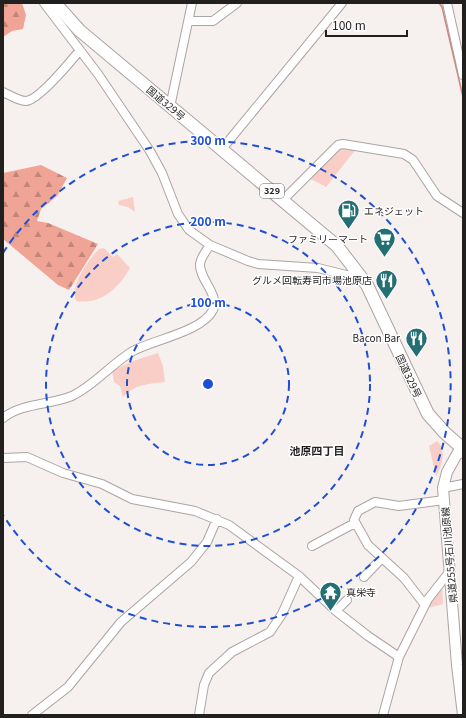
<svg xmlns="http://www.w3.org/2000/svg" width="466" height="718" viewBox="0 0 466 718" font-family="Georgia,'Noto Sans JP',serif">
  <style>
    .green { fill: #f9cec6 }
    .forest { fill: url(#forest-firs) }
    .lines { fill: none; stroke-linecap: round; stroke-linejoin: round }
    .stream { stroke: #d08679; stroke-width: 1.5 }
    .minor-casing { stroke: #aba4a3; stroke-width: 10 }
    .major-casing { stroke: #aba4a3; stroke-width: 12 }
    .highway-casing { stroke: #aba4a3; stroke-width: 14 }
    .minor { stroke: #fff; stroke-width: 8 }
    .major { stroke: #fff; stroke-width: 10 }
    .highway { stroke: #fff; stroke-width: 12 }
    .ring { fill: none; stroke: #1d4ed8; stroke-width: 2; stroke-dasharray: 7 5 }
    .labels { text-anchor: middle; stroke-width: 3; stroke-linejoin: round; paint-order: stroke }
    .shield { fill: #fff; stroke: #646262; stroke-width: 1 }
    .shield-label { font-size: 9px; font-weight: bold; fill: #221f1f }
    .street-label { font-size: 10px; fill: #221f1f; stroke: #fff }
    .poi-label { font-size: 10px; fill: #221f1f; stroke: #fff; text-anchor: end }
    .neighbourhood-label { font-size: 11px; font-weight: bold; fill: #221f1f; stroke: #fff }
    .centre { fill: #1d4ed8; stroke: #fff; stroke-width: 2 }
    .ring-label { font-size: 12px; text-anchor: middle; font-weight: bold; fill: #1d4ed8; stroke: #fff; stroke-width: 3; stroke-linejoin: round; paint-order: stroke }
  </style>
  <defs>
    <pattern id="forest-firs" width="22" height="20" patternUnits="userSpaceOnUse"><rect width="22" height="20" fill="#f0a496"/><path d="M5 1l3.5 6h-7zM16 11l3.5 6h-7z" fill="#c2857a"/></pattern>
  </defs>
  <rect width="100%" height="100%" fill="#f6f0ee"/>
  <!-- green -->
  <path class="green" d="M 339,148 L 356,149 L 326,187 L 309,178 Z
    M 133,197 L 135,212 L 128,207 L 119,205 L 118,201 Z
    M 104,248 L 113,257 L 117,254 L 130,268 C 119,288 101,305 76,301 C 70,284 88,261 99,249 Z
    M 158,353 L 163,366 L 165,382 C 149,384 134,384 123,397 L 120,386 L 114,382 L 112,371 L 133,361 Z
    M 437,441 C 447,450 442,467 436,476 L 429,446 Z
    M 442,586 L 443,604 L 428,608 L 432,599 Z"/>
  <!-- forest -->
  <path class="forest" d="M 3,3 L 22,3 L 26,15 L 23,29 L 12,31 L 3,37 Z
    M 41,165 L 67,178 L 57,196 L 41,209 L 37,221 L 48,223 L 98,244 L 69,290 L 58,285 L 3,239 L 3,173 Z"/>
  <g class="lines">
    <!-- stream -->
    <path class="stream" d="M 439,3 L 442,7 L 463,97"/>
    <defs>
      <path id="minor" d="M 44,3 L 98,74 L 150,151 L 162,173 L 178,214 L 189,230 L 210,245 L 248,261 L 258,264 L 318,268 L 346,275 L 360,275
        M 447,3 L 463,75
        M 189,21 L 213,21 L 237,3
        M 3,92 C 9,95 19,101 26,101 C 39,100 71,61 80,50
        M 170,107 L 192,3
        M 222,149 L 342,3
        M 283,200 L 338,145 L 343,144 L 404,154 L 413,160 L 437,196 L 463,213
        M 3,418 C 22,403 50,405 72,396 C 95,385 111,364 133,351 C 152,340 202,332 213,310 C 220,295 199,279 200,264 C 201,257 206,251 210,245
        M 3,458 L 27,457 L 63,473 L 102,484 L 132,499 L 195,511 L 229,525 L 299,576 L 336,611 L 368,636 L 399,657
        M 443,488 L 463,484
        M 312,546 L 355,523
        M 364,577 L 382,558
        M 425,605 L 404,578 L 368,545 L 354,520 L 358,511 L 375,502 L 399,506 L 444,500
        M 336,611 L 347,600
        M 32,715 L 68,687 L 121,622 L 191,562 L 207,542 L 217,519
        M 199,715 L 204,685 L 209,673 L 232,652 L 270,632 L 282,614 L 299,576
        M 383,715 L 399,657 L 428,599 L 450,571"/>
      <path id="major" d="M 461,447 L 447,472 L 443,488 L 457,665 L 463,715"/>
      <path id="highway" d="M 55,3 L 79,30 L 337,246 L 367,285 L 428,414 L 445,433 L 461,447 L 463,452"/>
    </defs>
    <!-- minor casing -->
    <use href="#minor" class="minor-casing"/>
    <!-- major casing -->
    <use href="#major" class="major-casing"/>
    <!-- highway casing -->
    <use href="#highway" class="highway-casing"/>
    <!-- minor -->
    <use href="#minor" class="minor"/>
    <!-- major -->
    <use href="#major" class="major"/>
    <!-- highway -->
    <use href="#highway" class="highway"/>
  </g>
  <!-- distance rings -->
  <g class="ring">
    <circle cx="208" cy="384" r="81"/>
    <circle cx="208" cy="384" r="162"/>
    <path d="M3 253A243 243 0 1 1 3 515"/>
  </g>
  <!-- icons -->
  <defs>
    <symbol id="fuel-pin" viewBox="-11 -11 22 30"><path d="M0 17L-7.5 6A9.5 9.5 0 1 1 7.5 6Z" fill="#236f73" stroke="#fff"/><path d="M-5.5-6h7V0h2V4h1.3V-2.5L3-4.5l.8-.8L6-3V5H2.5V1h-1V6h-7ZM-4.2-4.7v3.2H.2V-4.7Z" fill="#fff"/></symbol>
    <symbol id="supermarket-pin" viewBox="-11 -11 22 30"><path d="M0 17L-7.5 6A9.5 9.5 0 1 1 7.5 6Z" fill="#236f73" stroke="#fff"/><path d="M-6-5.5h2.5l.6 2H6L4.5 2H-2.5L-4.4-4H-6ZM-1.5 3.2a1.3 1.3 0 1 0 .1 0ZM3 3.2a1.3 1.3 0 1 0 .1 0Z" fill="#fff"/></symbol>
    <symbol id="restaurant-pin" viewBox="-11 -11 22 30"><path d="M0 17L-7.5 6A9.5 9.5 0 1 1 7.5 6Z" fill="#236f73" stroke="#fff"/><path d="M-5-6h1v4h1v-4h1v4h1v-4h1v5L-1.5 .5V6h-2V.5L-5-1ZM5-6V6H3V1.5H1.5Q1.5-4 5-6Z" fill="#fff"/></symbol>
    <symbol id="temple-pin" viewBox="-11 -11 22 30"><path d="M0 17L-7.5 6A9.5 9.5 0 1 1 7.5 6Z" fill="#236f73" stroke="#fff"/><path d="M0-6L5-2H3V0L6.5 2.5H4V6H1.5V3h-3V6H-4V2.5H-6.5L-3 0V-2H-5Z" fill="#fff"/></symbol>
  </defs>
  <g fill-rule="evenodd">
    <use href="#fuel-pin" x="336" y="198" width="25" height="34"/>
    <use href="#supermarket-pin" x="372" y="226" width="25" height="34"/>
    <use href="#restaurant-pin" x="374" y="268" width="25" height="34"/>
    <use href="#restaurant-pin" x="404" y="326" width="25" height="34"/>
    <use href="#temple-pin" x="318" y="580" width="25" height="34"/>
  </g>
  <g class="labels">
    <!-- shield labels -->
    <rect class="shield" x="260" y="184" width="24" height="14" rx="3"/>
    <g class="shield-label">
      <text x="272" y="194">329</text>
    </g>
    <!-- street labels -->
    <g class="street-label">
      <text transform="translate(166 103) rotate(40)" y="4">国道329号</text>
      <text transform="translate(409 376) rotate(65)" y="4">国道329号</text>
      <text transform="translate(449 555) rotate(-95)" y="4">県道255号石川池原線</text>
    </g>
    <!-- poi labels -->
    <g class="poi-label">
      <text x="364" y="215" text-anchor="start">エネジェット</text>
      <text x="368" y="243">ファミリーマート</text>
      <text x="372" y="284">グルメ回転寿司市場池原店</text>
      <text x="400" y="342">Bacon Bar</text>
      <text x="346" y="596" text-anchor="start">真栄寺</text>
    </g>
    <!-- neighbourhood labels -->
    <g class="neighbourhood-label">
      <text x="317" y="455">池原四丁目</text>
    </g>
  </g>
  <circle cx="208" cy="384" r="6" class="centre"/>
  <g class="ring-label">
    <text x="208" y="145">300 m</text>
    <text x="208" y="226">200 m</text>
    <text x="208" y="307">100 m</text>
  </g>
  <!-- border -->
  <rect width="466" height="718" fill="none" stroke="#221f1f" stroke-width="8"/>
  <!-- scale -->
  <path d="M326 30v6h81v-6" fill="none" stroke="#221f1f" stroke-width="2"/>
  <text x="332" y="30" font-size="12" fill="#221f1f" stroke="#ffffff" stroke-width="3" paint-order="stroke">100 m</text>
</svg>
